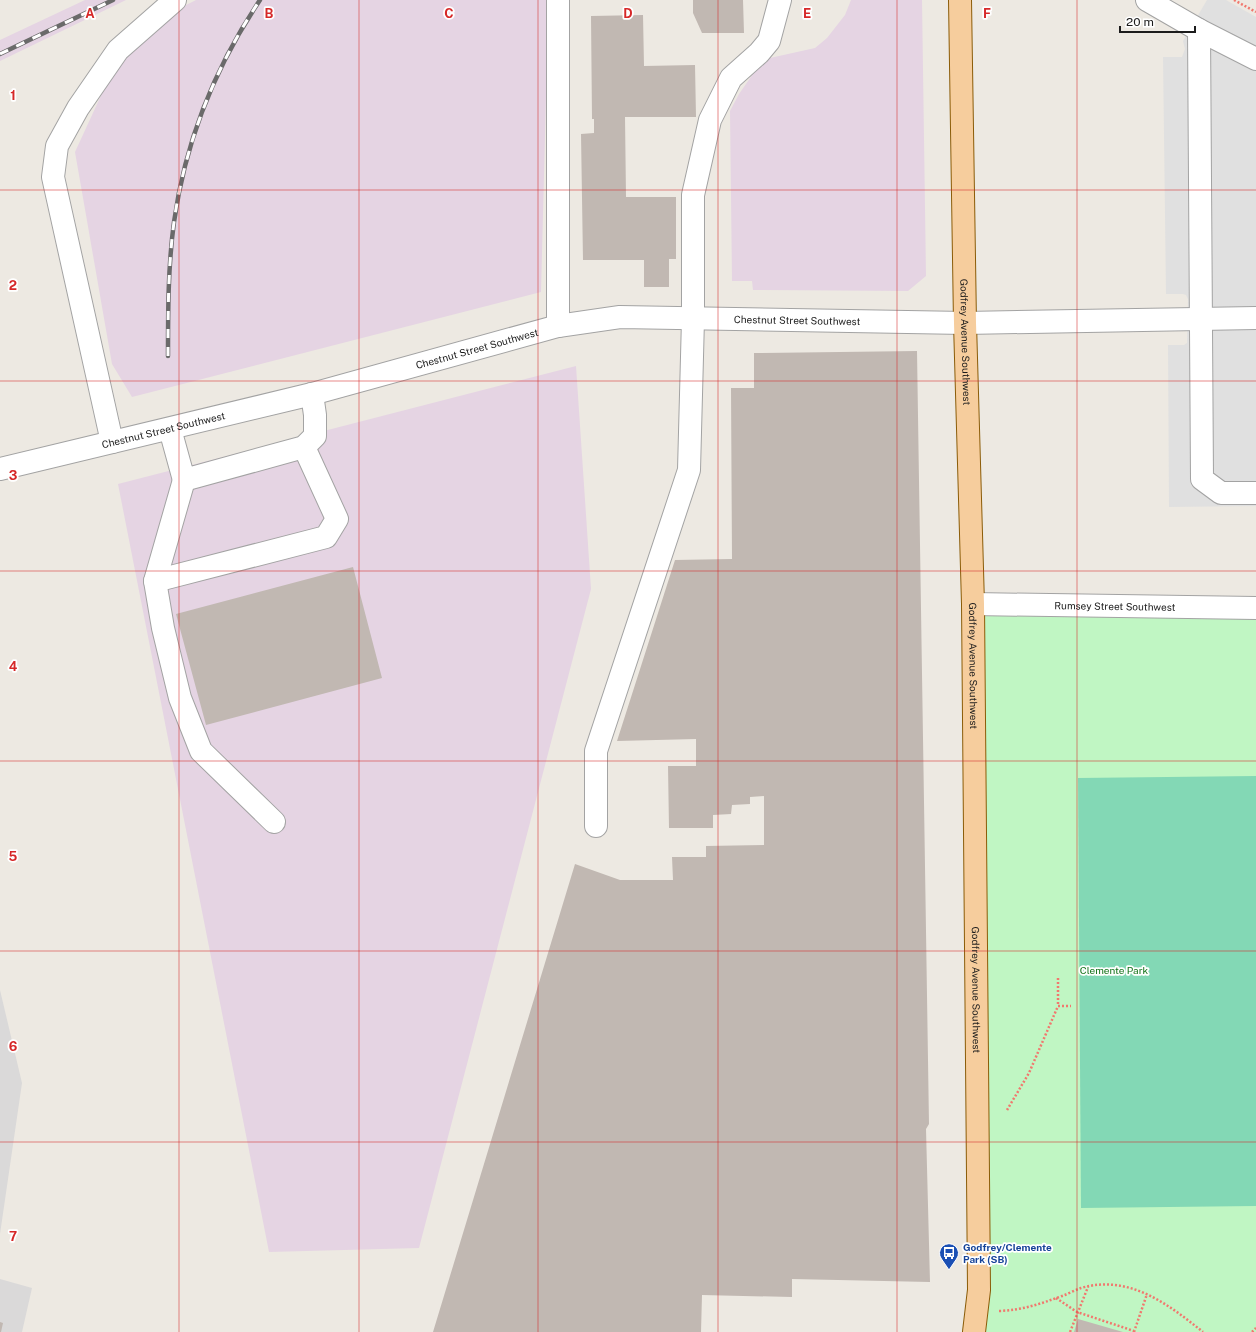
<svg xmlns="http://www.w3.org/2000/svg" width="1256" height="1332" viewBox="0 0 1256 1332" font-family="'Public Sans',sans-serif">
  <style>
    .residential { fill: #dad9d9 }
    .industrial { fill: #e5d4e3 }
    .park { fill: #c0f6c3 }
    .pitch { fill: #83d8b5 }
    .parking { fill: #e0e0e0 }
    .building { fill: #c1b8b2 }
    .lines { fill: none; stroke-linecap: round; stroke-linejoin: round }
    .minor-casing { stroke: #a3a3a3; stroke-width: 24 }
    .major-casing { stroke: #8b5c08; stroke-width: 24 }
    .path { stroke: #f1786e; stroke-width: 2.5; stroke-dasharray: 2 2; stroke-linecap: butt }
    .minor { stroke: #fff; stroke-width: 22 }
    .major { stroke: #f6cd9d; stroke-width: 22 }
    .rail-casing { stroke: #6a6a6a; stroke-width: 4.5 }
    .rail { stroke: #fff; stroke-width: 3; stroke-dasharray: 9; stroke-linecap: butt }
    .grid { fill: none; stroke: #d62828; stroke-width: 1; stroke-opacity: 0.55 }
    .labels { text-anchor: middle; stroke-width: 3.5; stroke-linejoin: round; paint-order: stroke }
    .street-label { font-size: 10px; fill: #1c1c1c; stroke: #fff }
    .park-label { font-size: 10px; fill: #117217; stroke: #fff }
    .transit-label { font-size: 10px; font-weight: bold; fill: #164399; stroke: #fff; text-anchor: start }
    .grid-label { font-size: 13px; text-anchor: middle; font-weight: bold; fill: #d62828; stroke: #fff; stroke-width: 3.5; stroke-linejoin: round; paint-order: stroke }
  </style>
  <rect width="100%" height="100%" fill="#ede9e2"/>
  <!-- residential -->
  <path class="residential" d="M 0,990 L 22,1083 L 0,1234 Z
    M 0,1279 L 32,1288 L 22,1332 L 0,1332 Z"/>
  <!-- industrial -->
  <path class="industrial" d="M 85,0 L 126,0 L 0,61 L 0,40 Z
    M 196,0 L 547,0 L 546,97 L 541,292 L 132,397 L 112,364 L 75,152 L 104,89 L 132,48 L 182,7 Z
    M 851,0 L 922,0 L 926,276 L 908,291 L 753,290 L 752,281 L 732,281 L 730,111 L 739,94 L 757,68 L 770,58 L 815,48 L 827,38 L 845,15 Z
    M 576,366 L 591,589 L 419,1248 L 269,1252 L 118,484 Z"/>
  <!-- park -->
  <path class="park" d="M 973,604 L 1256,608 L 1256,1332 L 972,1332 Z"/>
  <!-- pitch -->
  <path class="pitch" d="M 1256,776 L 1256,1206 L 1081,1208 L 1078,778 Z"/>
  <!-- parking -->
  <path class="parking" d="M 1207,0 L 1226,0 L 1256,17 L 1256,506 L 1169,507 L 1168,345 L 1184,345 L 1187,343 L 1188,299 L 1186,295 L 1183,294 L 1166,294 L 1163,57 L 1182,57 L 1185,49 L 1183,41 Z"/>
  <!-- building -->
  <path class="building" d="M 693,0 L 743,0 L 744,33 L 702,33 L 693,13 Z
    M 643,15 L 644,66 L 695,65 L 696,117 L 625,117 L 626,197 L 676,197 L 676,259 L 669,259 L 669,287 L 644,287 L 644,260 L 583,260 L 581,134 L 594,133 L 594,119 L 592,119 L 591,16 Z
    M 917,351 L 929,1124 L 926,1129 L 930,1282 L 792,1279 L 792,1297 L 702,1295 L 701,1332 L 433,1332 L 575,864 L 620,880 L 673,880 L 672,857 L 706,857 L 706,846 L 764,845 L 764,796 L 750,797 L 750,804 L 732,805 L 731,814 L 713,815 L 713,828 L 669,828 L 668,766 L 696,766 L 696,739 L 617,741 L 675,560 L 732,559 L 731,388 L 754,388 L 754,353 Z
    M 353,567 L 382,678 L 206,725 L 176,614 Z
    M 1078,1319 L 1123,1332 L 1074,1332 Z
    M 0,1322 L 3,1323 L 1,1332 L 0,1332 Z"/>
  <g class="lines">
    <defs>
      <g id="minor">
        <path d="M 558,0 L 558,326"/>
        <path d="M 1147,0 L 1199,30 L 1256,59"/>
        <path d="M 1199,30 L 1202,479 L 1221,493 L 1256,493"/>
        <path d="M 170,429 L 184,480 L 304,447 L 315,436 L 315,415 L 312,394"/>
        <path d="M 112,442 L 53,177 L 57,146 L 78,108 L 118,50 L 175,0"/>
        <path id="s1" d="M 0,469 L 312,394 L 558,326 L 620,317 L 965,323 L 1256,318"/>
        <path d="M 184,480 L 155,581 L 163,628 L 180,698 L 201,751 L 274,822"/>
        <path d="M 155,581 L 326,537 L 337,519 L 304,447"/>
        <path id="s2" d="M 973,604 L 1256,608"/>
        <path d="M 596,826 L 596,751 L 689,470 L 693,319 L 693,195 L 710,120 L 731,78 L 759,53 L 769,41 L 780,0"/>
      </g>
      <g id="major">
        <path id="s3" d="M 960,0 L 965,323 L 973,604 L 979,1290 L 974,1332"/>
      </g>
    </defs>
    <!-- minor casing -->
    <use href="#minor" class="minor-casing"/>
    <!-- major casing -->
    <use href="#major" class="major-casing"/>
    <!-- path -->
    <path class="path" d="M 1234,0 L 1256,12
      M 1058,978 L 1058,1006 L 1071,1006
      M 1007,1110 L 1029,1073 L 1058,1006
      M 1056,1298 L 1077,1312 L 1134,1331
      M 999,1311 C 1023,1310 1040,1304 1062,1296 C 1068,1294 1075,1290 1081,1288 C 1129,1274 1168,1304 1203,1332
      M 1070,1332 L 1088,1287
      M 1134,1332 L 1147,1294
      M 1252,1332 L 1256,1328"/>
    <!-- minor -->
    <use href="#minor" class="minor"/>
    <!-- major -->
    <use href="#major" class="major"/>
    <defs>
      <path id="rail" d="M 0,54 L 113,0
        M 168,356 C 168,311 168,266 174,222 C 185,143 215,67 260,0"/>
    </defs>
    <!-- rail casing -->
    <use href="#rail" class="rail-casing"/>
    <!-- rail -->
    <use href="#rail" class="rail"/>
  </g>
  <!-- grid -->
  <path class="grid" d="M 179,0 L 179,1332M 359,0 L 359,1332M 538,0 L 538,1332M 718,0 L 718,1332M 897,0 L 897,1332M 1077,0 L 1077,1332M 0,190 L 1256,190M 0,381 L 1256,381M 0,571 L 1256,571M 0,761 L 1256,761M 0,951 L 1256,951M 0,1142 L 1256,1142"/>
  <!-- icons -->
  <defs>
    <symbol id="bus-pin" viewBox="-11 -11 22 30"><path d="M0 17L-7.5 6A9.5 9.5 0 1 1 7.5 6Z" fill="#1a4fb4" stroke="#fff"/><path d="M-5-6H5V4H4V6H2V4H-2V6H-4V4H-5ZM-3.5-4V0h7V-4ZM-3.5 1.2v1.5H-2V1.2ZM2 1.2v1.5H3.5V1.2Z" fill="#fff"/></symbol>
  </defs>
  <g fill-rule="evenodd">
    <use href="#bus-pin" x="938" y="1242" width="22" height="30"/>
  </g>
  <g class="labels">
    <!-- street labels -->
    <g class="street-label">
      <text dy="4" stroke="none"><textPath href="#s1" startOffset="816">Chestnut Street Southwest</textPath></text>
      <text dy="4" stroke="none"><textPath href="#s3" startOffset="342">Godfrey Avenue Southwest</textPath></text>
      <text dy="4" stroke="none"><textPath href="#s1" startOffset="492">Chestnut Street Southwest</textPath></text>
      <text dy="4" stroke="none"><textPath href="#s1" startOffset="168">Chestnut Street Southwest</textPath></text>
      <text dy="4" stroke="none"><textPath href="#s2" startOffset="142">Rumsey Street Southwest</textPath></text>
      <text dy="4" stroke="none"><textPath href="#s3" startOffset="666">Godfrey Avenue Southwest</textPath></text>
      <text dy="4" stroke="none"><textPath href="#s3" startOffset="990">Godfrey Avenue Southwest</textPath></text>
    </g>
    <!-- park labels -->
    <g class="park-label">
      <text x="1114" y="974">Clemente Park</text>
    </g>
    <!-- transit labels -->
    <g class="transit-label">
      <text x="963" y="1251">Godfrey/Clemente<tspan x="963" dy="12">Park (SB)</tspan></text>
    </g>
  </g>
  <g class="grid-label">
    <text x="90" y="18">A</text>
    <text x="269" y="18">B</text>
    <text x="449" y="18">C</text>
    <text x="628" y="18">D</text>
    <text x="807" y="18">E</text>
    <text x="987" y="18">F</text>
    <text x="13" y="100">1</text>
    <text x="13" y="290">2</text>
    <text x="13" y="480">3</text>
    <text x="13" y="671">4</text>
    <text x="13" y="861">5</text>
    <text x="13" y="1051">6</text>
    <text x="13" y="1241">7</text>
  </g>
  <!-- scale -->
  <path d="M1120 26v6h75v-6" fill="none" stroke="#1c1c1c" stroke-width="2"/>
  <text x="1126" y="26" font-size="12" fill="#1c1c1c" stroke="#ffffff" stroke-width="3" paint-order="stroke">20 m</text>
</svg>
